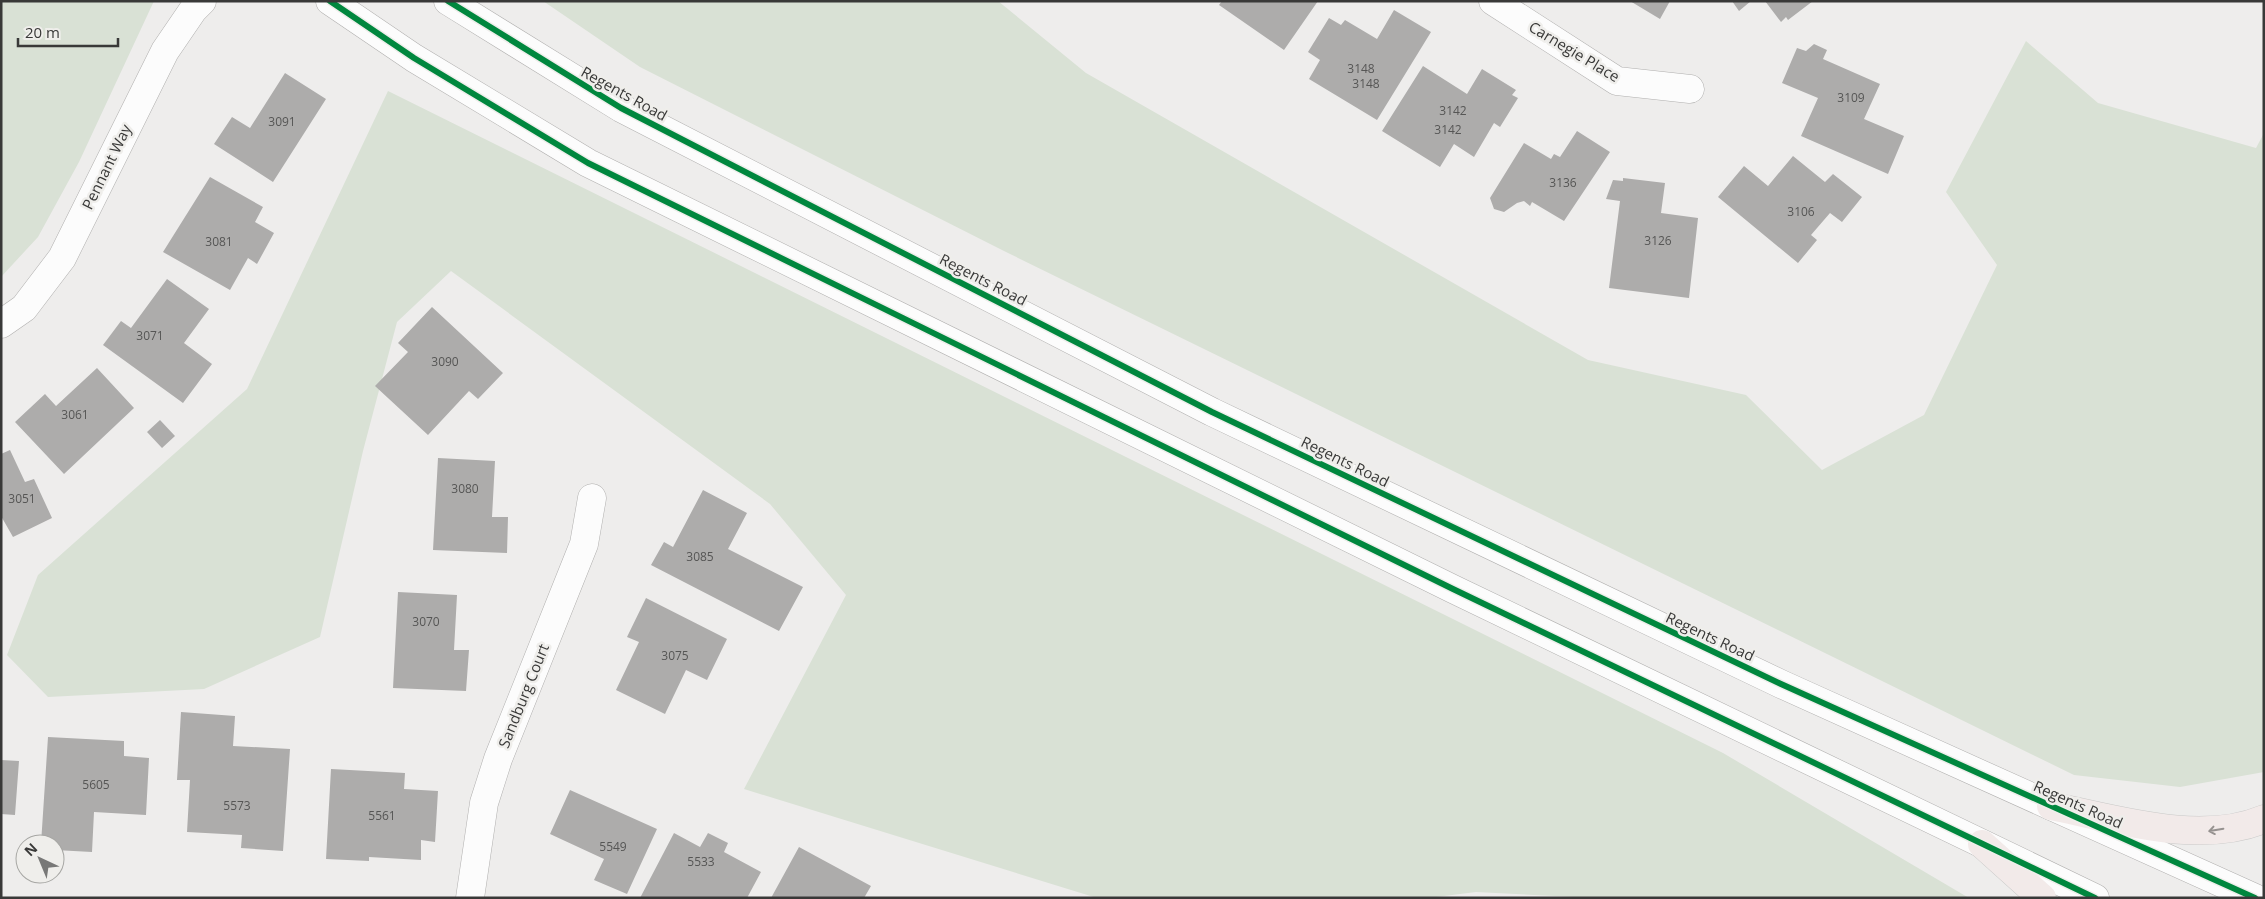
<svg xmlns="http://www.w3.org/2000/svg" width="2265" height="899" viewBox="0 0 2265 899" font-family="'Open Sans',sans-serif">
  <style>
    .green { fill: #d9e1d5 }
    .building { fill: #adacab }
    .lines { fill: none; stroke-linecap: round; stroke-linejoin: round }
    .minor-casing { stroke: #b0afae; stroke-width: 29 }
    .tertiary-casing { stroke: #b0afae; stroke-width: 29 }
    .secondary-casing { stroke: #b0afae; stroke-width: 29 }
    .motorway-casing { stroke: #c9c9c8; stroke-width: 29 }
    .minor { stroke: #fcfcfc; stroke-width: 28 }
    .tertiary { stroke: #fcfcfc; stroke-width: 28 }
    .secondary { stroke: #fcfcfc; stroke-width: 28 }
    .motorway { stroke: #f2eae9; stroke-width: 28 }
    .cycleway-casing { stroke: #efeeeb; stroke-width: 9 }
    .cycleway { stroke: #00873e; stroke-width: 6 }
    .oneway { stroke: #969290 }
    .labels { text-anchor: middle; stroke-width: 5; stroke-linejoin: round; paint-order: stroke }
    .number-label { font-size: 12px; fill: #565655 }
    .street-label { font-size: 15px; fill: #393938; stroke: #efeeeb }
  </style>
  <rect width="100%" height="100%" fill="#eeedec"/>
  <!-- green -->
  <path class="green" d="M 1,1 L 154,1 L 79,162 L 38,237 L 1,277 Z
    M 543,1 L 998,1 L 1086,73 L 1588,360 L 1746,395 L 1822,470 L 1924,415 L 1997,265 L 1946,192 L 2026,41 L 2098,103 L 2256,148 L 2264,133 L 2264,772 L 2180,787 L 2074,775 L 1004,251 L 640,67 Z
    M 388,91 L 1723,753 L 1969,898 L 1595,898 L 1476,892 L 1428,898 L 1097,898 L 744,789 L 846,595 L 770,504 L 451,271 L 397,322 L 363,451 L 320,637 L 204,689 L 48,697 L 7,655 L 38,575 L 247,389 Z"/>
  <!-- building -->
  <path class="building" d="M 1222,1 L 1318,1 L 1284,50 L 1219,5 Z
    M 1630,1 L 1670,1 L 1660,19 Z
    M 1732,1 L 1751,1 L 1739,11 Z
    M 1765,1 L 1813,1 L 1788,20 L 1786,17 L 1781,22 Z
    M 1394,10 L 1431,32 L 1377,120 L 1309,79 L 1320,60 L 1308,52 L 1329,18 L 1341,25 L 1345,20 L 1377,39 Z
    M 1814,44 L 1827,50 L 1823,59 L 1880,84 L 1864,119 L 1904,136 L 1888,174 L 1801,136 L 1818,98 L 1782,83 L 1797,48 L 1806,51 Z
    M 1423,66 L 1467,94 L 1482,69 L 1516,90 L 1512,95 L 1518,98 L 1500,127 L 1494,123 L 1474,157 L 1454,144 L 1440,167 L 1382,131 Z
    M 285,73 L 326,99 L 273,182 L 214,144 L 232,117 L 250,128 Z
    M 1577,131 L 1610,152 L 1564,221 L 1532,202 L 1530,206 L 1524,201 L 1517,203 L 1504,212 L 1494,209 L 1490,198 L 1524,143 L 1551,159 L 1554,154 L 1560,157 Z
    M 1793,156 L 1825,182 L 1833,174 L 1862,197 L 1842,222 L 1830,213 L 1811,235 L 1817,240 L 1798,263 L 1718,197 L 1744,166 L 1768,186 Z
    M 210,177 L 263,207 L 255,222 L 274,233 L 257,264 L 248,258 L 230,290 L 163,252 Z
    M 1623,178 L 1665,183 L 1661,213 L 1698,218 L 1689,298 L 1609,288 L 1620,201 L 1606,199 L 1613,180 L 1623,181 Z
    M 167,279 L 209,309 L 184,343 L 212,364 L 183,403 L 103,345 L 121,321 L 131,328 Z
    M 432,307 L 503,373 L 478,399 L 469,391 L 428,435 L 375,386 L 408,352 L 398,343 Z
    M 97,368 L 134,408 L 64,474 L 15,422 L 45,394 L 56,406 Z
    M 160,420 L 175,436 L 162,448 L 147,432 Z
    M 10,450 L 25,482 L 34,479 L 52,518 L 13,537 L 1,516 L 1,454 Z
    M 438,458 L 495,461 L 492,517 L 508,517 L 507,553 L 433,550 Z
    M 703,490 L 747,513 L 728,549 L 803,587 L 779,631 L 651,565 L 664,542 L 673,547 Z
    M 398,592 L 457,595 L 454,650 L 469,650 L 466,691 L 393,688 Z
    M 646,598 L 727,639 L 707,680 L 686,670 L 665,714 L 616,690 L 639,642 L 627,637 Z
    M 181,712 L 235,716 L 233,746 L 290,749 L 283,851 L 241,848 L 242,835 L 187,832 L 190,780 L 177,780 Z
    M 48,737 L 124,741 L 124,756 L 149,758 L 146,815 L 94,812 L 92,852 L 55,850 L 55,844 L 41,844 Z
    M 1,760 L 19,761 L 15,815 L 1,814 Z
    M 331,769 L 405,773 L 404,789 L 438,791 L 435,842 L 421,840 L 421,860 L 369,857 L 369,861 L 326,859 Z
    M 570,790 L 657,829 L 627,894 L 594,880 L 604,859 L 550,834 Z
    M 674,833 L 700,847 L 708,833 L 728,843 L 724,852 L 761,872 L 747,898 L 640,898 Z
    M 799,847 L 871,886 L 864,898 L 771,898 Z"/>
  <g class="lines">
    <defs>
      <path id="minor" d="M 1493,1 L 1617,81 L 1690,89
        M 470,898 L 484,803 L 498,759 L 584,544 L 592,498"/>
      <path id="tertiary" d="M 1,324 L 24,308 L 62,258 L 165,51 L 193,10 L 202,1"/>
      <path id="secondary" d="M 330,1 L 414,58 L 588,163 L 1453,589 L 2095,898
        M 448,1 L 621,108 L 1212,412 L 1781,684 L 2255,898"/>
      <path id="motorway" d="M 2051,806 C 2116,819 2200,846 2264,819
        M 1982,844 L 2042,898"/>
    </defs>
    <!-- minor casing -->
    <use href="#minor" class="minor-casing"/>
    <!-- tertiary casing -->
    <use href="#tertiary" class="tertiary-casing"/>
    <!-- secondary casing -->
    <use href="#secondary" class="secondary-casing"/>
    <!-- motorway casing -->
    <use href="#motorway" class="motorway-casing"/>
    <!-- minor -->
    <use href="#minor" class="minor"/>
    <!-- tertiary -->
    <use href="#tertiary" class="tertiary"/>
    <!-- secondary -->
    <use href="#secondary" class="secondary"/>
    <!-- motorway -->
    <use href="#motorway" class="motorway"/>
    <defs>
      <path id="cycleway" d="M 330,1 L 414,58 L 588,163 L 1453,589 L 2095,898
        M 448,1 L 621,108 L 1212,412 L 1781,684 L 2255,898"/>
    </defs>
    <!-- cycleway casing -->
    <use href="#cycleway" class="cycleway-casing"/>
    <!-- cycleway -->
    <use href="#cycleway" class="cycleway"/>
  </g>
  <!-- one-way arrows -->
  <defs><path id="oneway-shaft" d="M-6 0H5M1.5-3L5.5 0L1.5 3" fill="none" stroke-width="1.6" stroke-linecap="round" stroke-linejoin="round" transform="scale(1.25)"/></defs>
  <use class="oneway" href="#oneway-shaft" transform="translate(2216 830) rotate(170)"/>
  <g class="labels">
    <!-- number labels -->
    <g class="number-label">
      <text x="1361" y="73">3148</text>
      <text x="1366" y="88">3148</text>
      <text x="1851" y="102">3109</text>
      <text x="1453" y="115">3142</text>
      <text x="282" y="126">3091</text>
      <text x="1448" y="134">3142</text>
      <text x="1563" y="187">3136</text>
      <text x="1801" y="216">3106</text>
      <text x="1658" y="245">3126</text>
      <text x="219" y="246">3081</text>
      <text x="150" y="340">3071</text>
      <text x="445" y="366">3090</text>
      <text x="75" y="419">3061</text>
      <text x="465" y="493">3080</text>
      <text x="22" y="503">3051</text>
      <text x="700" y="561">3085</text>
      <text x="426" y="626">3070</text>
      <text x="675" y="660">3075</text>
      <text x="96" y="789">5605</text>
      <text x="237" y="810">5573</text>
      <text x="382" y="820">5561</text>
      <text x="613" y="851">5549</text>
      <text x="701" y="866">5533</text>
    </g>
    <!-- street labels -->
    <g class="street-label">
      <text transform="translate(1574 52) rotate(31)" y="5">Carnegie Place</text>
      <text transform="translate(624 94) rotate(29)" y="5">Regents Road</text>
      <text transform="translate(107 167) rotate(-64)" y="5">Pennant Way</text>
      <text transform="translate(983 280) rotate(27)" y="5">Regents Road</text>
      <text transform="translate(1345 462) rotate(26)" y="5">Regents Road</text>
      <text transform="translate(1710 637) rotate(25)" y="5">Regents Road</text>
      <text transform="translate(524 696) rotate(-68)" y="5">Sandburg Court</text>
      <text transform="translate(2078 805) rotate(24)" y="5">Regents Road</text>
    </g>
  </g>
  <!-- border -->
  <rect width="2265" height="899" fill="none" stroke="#393938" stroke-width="5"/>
  <!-- north arrow -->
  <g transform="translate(40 859) rotate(316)"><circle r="24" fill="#efeeeb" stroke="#a6a6a3"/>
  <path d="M0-4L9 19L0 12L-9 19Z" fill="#787877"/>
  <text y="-8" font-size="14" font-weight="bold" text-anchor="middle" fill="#393938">N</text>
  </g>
  <!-- scale -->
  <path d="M18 38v8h100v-8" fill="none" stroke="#393938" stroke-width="2.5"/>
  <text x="25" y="38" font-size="15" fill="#393938" stroke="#efeeeb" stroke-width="4" paint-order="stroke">20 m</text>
</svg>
